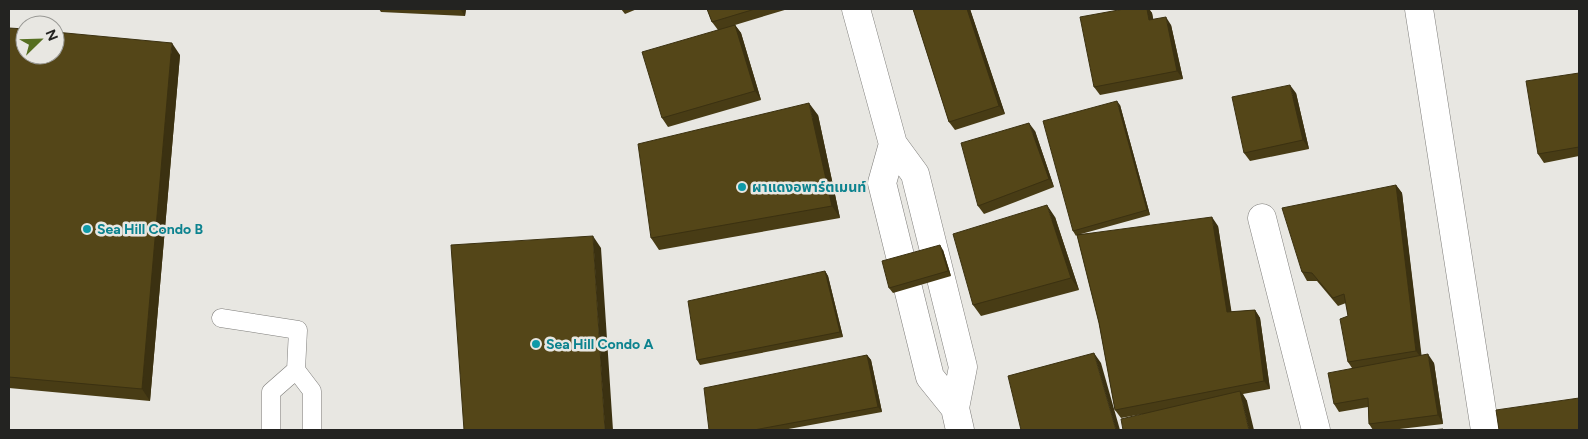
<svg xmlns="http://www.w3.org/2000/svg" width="1588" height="439" viewBox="0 0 1588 439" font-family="Figtree,'Noto Sans Thai',sans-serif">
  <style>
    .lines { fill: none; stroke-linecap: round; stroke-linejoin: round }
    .lane-casing { stroke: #7e7d7a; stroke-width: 19 }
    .street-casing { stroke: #7e7d7a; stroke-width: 29 }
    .lane { stroke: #fff; stroke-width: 18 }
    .street { stroke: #fff; stroke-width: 28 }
    .wall { fill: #483c15 }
    .shaded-wall { fill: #3b3111 }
    .building { fill: #544618; stroke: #3b3111 }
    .culture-dot { fill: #0f9aa8; stroke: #e8e7e2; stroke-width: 2 }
    .labels { text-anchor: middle; stroke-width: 5; stroke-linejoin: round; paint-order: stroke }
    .culture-label { font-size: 14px; font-weight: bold; fill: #0d838f; stroke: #e8e7e2; text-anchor: start }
  </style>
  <rect width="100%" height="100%" fill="#e8e7e2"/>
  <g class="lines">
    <defs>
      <path id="lane" d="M 221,318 L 298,330 L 296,370 L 312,391 L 312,430
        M 271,430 L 271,392 L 296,370"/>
      <path id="street" d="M 856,9 L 893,144 L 915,174 L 963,367 L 955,408 L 960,430
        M 1419,9 L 1485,430
        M 893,144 L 882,183 L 930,377 L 955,408
        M 1262,218 L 1316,430"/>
    </defs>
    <!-- lane casing -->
    <use href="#lane" class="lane-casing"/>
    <!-- street casing -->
    <use href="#street" class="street-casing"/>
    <!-- lane -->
    <use href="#lane" class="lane"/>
    <!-- street -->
    <use href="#street" class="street"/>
  </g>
  <!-- wall -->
  <path class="wall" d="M 379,9 L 466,9 L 465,16 L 381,12 Z
    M 621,9 L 637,9 L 625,14 Z
    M 707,9 L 788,9 L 735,25 L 741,33 L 761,100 L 668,127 L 662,118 L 718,30 L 712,22 Z
    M 913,9 L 970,9 L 1005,114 L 955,130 L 949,122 Z
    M 1124,9 L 1149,9 L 1152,13 L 1153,19 L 1171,25 L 1183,79 L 1100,95 L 1094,87 Z
    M 9,28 L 180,55 L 150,401 L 9,388 Z
    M 1579,73 L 1579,156 L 1544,163 L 1538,154 Z
    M 1296,93 L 1309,149 L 1250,161 L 1244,153 Z
    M 1120,105 L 1150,215 L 1081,234 L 1218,226 L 1231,312 L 1255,310 L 1260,318 L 1270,389 L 1243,394 L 1247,401 L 1137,415 L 1121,418 L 1115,410 L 1099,323 L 1077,235 L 1076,236 L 1073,231 Z
    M 818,115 L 840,218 L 659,250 L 651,238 Z
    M 1035,131 L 1054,187 L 984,214 L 978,206 Z
    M 1396,185 L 1402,193 L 1421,356 L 1434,363 L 1443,424 L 1391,430 L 1373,430 L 1369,424 L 1368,407 L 1339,412 L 1334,404 L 1352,368 L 1348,362 L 1348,316 L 1346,303 L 1338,306 L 1317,281 L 1307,281 L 1302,272 Z
    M 1055,217 L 1079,290 L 981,316 L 973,305 Z
    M 943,250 L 951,276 L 893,293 L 889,288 Z
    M 825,271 L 828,276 L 843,337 L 700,365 L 697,360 Z
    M 867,355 L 871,360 L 882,412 L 783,430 L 709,430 Z"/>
  <!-- shaded-wall -->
  <path class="shaded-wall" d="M 460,9 L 466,9 L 465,16 Z
    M 967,9 L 970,9 L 1005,114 L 999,106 Z
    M 1147,9 L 1149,9 L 1152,13 L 1155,28 L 1149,20 Z
    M 1166,17 L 1171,25 L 1183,79 L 1177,71 Z
    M 735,25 L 741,33 L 761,100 L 755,91 Z
    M 172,43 L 180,55 L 150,401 L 142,389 Z
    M 1290,85 L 1296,93 L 1309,149 L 1303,140 Z
    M 1117,101 L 1120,105 L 1150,215 L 1147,210 Z
    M 809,103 L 818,115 L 840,218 L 832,206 Z
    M 1029,123 L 1035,131 L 1054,187 L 1049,179 Z
    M 1396,185 L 1402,193 L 1422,359 L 1416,351 Z
    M 1047,205 L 1055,217 L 1079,290 L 1071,278 Z
    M 1212,217 L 1218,226 L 1233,321 L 1227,312 Z
    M 593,236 L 601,248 L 613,430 L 605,430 Z
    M 940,245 L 943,250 L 951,276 L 948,271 Z
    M 825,271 L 828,276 L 843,337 L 840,332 Z
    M 1255,310 L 1260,318 L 1270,389 L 1264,381 Z
    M 1094,353 L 1101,363 L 1120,430 L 1116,430 Z
    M 1428,354 L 1434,363 L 1443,424 L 1438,415 Z
    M 867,355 L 871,360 L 882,412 L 878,407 Z
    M 1240,391 L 1247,401 L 1254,430 L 1249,430 Z"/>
  <!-- building -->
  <path class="building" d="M 707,9 L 755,9 L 712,22 Z
    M 913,9 L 967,9 L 999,106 L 949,122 Z
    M 1124,9 L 1147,9 L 1149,20 L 1166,17 L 1177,71 L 1094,87 L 1080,17 Z
    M 735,25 L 755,91 L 662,118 L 642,52 Z
    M 9,28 L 25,29 L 25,55 L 55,55 L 55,32 L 172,43 L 142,389 L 9,377 Z
    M 1579,73 L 1579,147 L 1538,154 L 1526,81 Z
    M 1290,85 L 1303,140 L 1244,153 L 1232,97 Z
    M 1117,101 L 1147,210 L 1073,231 L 1043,121 Z
    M 809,103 L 832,206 L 651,238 L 638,144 Z
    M 1029,123 L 1049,179 L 978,206 L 961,143 Z
    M 1396,185 L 1416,351 L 1348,362 L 1340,319 L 1348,316 L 1344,294 L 1333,298 L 1312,273 L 1302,272 L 1282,208 Z
    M 1047,205 L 1071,278 L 973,305 L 953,234 Z
    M 1212,217 L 1227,312 L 1255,310 L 1264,381 L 1115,410 L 1099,323 L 1077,235 Z
    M 593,236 L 605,430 L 464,430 L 451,245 Z
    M 940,245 L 948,271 L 889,288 L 882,261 Z
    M 825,271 L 840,332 L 697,360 L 688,301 Z
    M 1094,353 L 1116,430 L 1021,430 L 1008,376 Z
    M 1428,354 L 1438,415 L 1369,424 L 1368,398 L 1334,404 L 1328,373 Z
    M 867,355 L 878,407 L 754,430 L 709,430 L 704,388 Z
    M 1240,391 L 1249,430 L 1123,430 L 1121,419 Z
    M 1579,398 L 1579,430 L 1499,430 L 1496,410 Z
    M 1443,429 L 1444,430 L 1430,430 Z"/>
  <!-- markers -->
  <g class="culture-dot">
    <circle cx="742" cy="187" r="5"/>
    <circle cx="87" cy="229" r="5"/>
    <circle cx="536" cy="344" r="5"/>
  </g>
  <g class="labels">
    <!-- culture labels -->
    <g class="culture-label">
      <text x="752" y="192">ผาแดงอพาร์ตเมนท์</text>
      <text x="97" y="234">Sea Hill Condo B</text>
      <text x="546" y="349">Sea Hill Condo A</text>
    </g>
  </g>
  <!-- border -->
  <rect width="1588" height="439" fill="none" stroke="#232321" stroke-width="20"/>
  <!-- north arrow -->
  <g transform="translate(40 40) rotate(67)"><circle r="24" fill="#e8e7e2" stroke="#999995"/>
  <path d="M0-4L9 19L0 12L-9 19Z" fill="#566f21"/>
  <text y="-8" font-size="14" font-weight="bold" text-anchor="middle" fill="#232321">N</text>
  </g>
</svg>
